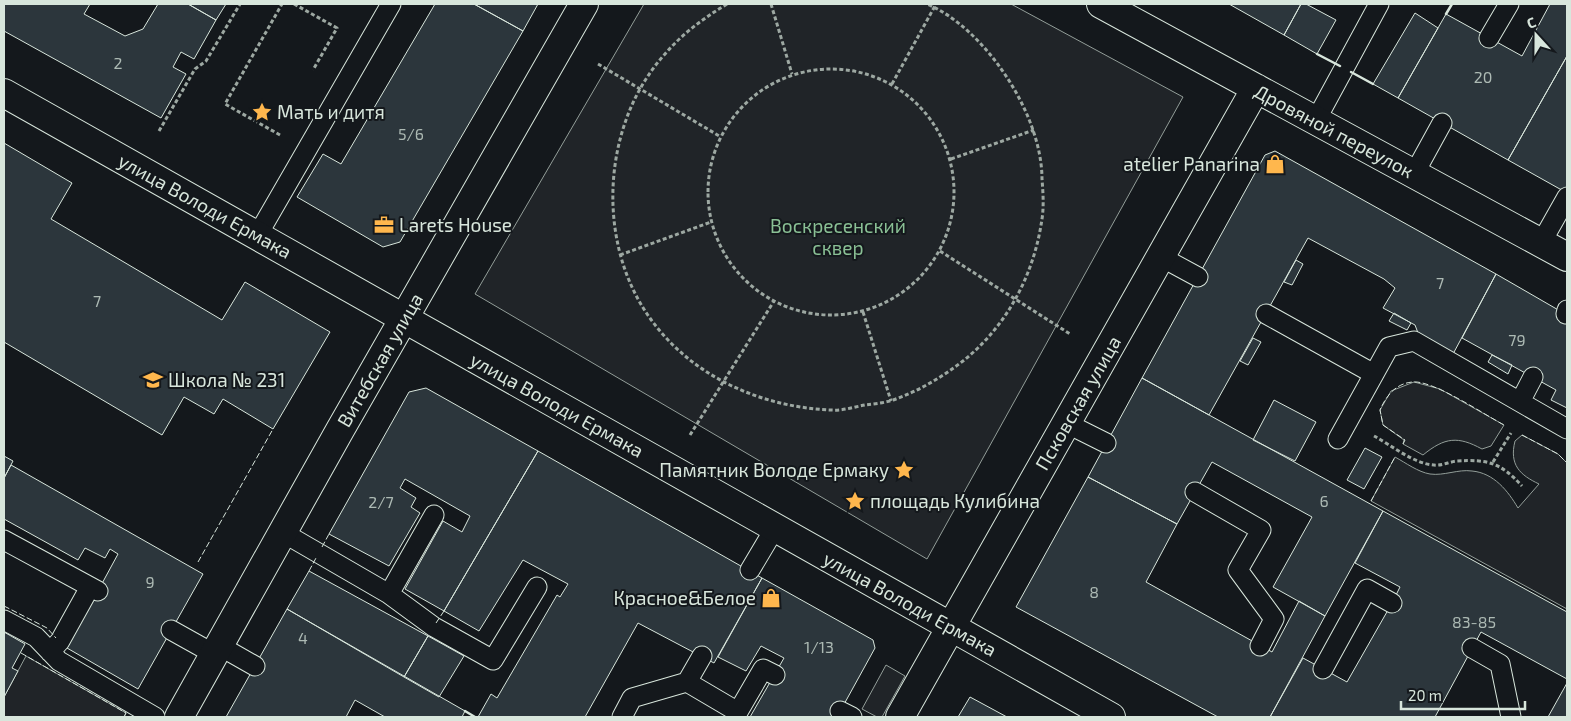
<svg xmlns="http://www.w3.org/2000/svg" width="1571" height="721" viewBox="0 0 1571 721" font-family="'Exo 2',sans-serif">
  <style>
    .green { fill: #202428; stroke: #939e99 }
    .building { fill: #2c363c; stroke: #d8e6dc }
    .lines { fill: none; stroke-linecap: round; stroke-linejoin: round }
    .lane-casing { stroke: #d8e6dc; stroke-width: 21 }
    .street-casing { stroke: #d8e6dc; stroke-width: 30 }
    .path { stroke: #9da8a2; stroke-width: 3; stroke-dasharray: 4 2.5; stroke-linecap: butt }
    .lane { stroke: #14181c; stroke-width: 19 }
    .street { stroke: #14181c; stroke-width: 28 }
    .fence { stroke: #d8e6dc; stroke-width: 1; stroke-dasharray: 6 2.5; stroke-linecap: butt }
    .wall { stroke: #d8e6dc; stroke-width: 2.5 }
    .labels { text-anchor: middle; stroke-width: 4; stroke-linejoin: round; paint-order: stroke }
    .number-label { font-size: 16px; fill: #adbab4 }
    .poi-label { font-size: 19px; fill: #d8e6dc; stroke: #14181c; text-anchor: start }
    .street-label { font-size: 19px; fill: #d8e6dc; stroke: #14181c }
    .park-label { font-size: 19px; fill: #8ac095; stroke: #14181c }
  </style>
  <rect width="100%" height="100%" fill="#14181c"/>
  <!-- green -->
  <path class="green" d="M 644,4 L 1011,4 L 1183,97 L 927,559 L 475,294 Z
    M 1414,382 L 1440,389 L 1504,425 L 1491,446 L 1482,449 C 1458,436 1445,437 1423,455 L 1403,444 L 1404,440 L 1383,425 L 1380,410 L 1391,391 Z
    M 1522,435 L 1558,454 L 1567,463 L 1567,609 L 1371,501 L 1395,457 C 1406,463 1418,472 1430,474 C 1444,476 1458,469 1472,471 C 1494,473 1508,491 1518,508 L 1539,484 C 1520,475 1509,465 1515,441 Z
    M 26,656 L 126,713 L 124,717 L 4,717 L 4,697 Z
    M 886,665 L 905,676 L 882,717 L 877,717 L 862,709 Z"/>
  <!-- building -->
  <path class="building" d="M 4,4 L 90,4 L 84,14 L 125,36 L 143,29 L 158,4 L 188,4 L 216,20 L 194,59 L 181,52 L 173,67 L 186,74 L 161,118 L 4,31 Z
    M 188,4 L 226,4 L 216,20 Z
    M 435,4 L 474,4 L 523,31 L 400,242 L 383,247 L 297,197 L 323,154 L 341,164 Z
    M 474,4 L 538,4 L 523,31 Z
    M 1229,4 L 1301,4 L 1284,35 Z
    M 1301,4 L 1306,4 L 1336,20 L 1317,54 L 1284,35 Z
    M 1550,4 L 1567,4 L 1567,56 L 1508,160 L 1398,98 L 1446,14 L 1522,56 Z
    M 1415,13 L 1438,28 L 1398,98 L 1373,84 Z
    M 1567,56 L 1567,193 L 1508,160 Z
    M 4,143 L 72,183 L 51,219 L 222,320 L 245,282 L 330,332 L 273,429 L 223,399 L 214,414 L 184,397 L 162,435 L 4,342 Z
    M 1275,151 L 1496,274 L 1453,354 L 1418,333 L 1415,325 L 1383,308 L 1395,288 L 1384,279 L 1308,238 L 1209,415 L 1142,378 L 1265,155 Z
    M 1296,260 L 1303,264 L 1292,285 L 1284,282 Z
    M 1496,274 L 1567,315 L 1567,408 L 1551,400 L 1556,390 L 1462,338 Z
    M 1394,313 L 1411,323 L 1407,330 L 1389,321 Z
    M 1253,338 L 1261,342 L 1248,365 L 1240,361 Z
    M 1492,355 L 1512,365 L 1508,374 L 1488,362 Z
    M 1142,378 L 1383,511 L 1325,616 L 1273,587 L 1312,517 L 1212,462 L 1177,524 L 1088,477 Z
    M 426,388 L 538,451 L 444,611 L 405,589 L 443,521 L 462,532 L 470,516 L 405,479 L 400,488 L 416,498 L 411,507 L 420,513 L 389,566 L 329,534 L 409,392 Z
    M 1274,400 L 1316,422 L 1295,461 L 1253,440 Z
    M 1365,448 L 1382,457 L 1364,489 L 1347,480 Z
    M 538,451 L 762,578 L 714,663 L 638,623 L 585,717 L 478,717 L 491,694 L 497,698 L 557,595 L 560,597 L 568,584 L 523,560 L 479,631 L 444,611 Z
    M 4,456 L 13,461 L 4,478 Z
    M 11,465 L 203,574 L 138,689 L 67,648 L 118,554 L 110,549 L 105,558 L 85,548 L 78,560 L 4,519 L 4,478 Z
    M 1088,477 L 1177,524 L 1146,582 L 1272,652 L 1299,601 L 1325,616 L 1270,717 L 1218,717 L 1016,607 Z
    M 1383,511 L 1567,612 L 1567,679 L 1481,632 L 1435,717 L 1270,717 L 1303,658 L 1347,682 L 1392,603 L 1400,587 L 1355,563 Z
    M 309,571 L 428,636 L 404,677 L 287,609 Z
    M 762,578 L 873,640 L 875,648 L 837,717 L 750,717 L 784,658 L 761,646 L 746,671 L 718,657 Z
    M 287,609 L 465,711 L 462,717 L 385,717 L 355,700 L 346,717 L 226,717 Z
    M 4,632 L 25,644 L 12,668 L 18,671 L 4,697 Z
    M 428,636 L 464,656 L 439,697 L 404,677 Z
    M 1567,683 L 1567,717 L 1548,717 Z
    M 970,697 L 1007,717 L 958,717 Z"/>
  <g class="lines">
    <defs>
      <path id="lane" d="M 1489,38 L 1509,4
        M 1316,120 L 1379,4
        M 1414,174 L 1442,123
        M 257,236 L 391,4
        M 1541,243 L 1567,197
        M 1161,257 L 1198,277
        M 1266,314 L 1374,374
        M 1566,314 L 1567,310
        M 1520,402 L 1533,377
        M 1066,423 L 1106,443
        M 1338,439 L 1389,347 L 1414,341 L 1567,429
        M 1195,492 L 1261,530 L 1238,570 L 1274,619 L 1260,646
        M 282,532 L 389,594 L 434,627 L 493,660 L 537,587
        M 4,540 L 98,591
        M 750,570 L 775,528
        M 389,594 L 434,515
        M 4,620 L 36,637 L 59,661 L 155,717
        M 171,630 L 214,654
        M 218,645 L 255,666
        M 1472,648 L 1500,664 L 1511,717
        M 50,652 L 60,641 L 90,587
        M 1323,669 L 1367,589 L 1392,603
        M 687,682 L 738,712 L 763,669 L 775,675
        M 840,711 L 852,717
        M 622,717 L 632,698 L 687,682 L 702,656"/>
      <path id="street" d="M 1101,4 L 1567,257
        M 4,93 L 1111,717
        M 179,717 L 340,430 L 584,4
        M 900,717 L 1256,88"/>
    </defs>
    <!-- lane casing -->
    <use href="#lane" class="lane-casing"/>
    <!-- street casing -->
    <use href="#street" class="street-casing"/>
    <!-- path -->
    <path class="path" d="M 294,4 L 337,28 L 313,70
      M 727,4 C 704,18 683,33 665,54 C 605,120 596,230 642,306 C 682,372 756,407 831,410 C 842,411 854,407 865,405 C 874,404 884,403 893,400 C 919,391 942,377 963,361 C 1007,326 1034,275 1042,219 C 1044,206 1043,192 1042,179 C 1042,115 986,29 927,4
      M 771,4 L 792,74
      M 598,64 L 721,137
      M708 192a123 123 0 1 1 246 0a123 123 0 1 1-246 0Z
      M 892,84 L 936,4
      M 159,131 L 195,69 L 206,61 L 240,4
      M 280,135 L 225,104 L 282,4
      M 951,159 L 1034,130
      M 940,251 L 1070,334
      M 620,255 L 711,222
      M 863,312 L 891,401
      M 690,435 L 774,301
      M 1374,436 C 1391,445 1414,464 1434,465 C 1441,466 1449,462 1457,461 C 1488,459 1501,463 1522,486
      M 1493,462 L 1511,433"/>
    <!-- lane -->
    <use href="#lane" class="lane"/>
    <!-- street -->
    <use href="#street" class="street"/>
    <!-- fence -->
    <path class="fence" d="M 1522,435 L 1558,454 L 1567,463
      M 1403,444 L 1405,440 L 1383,425 L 1380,410 C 1386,396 1396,383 1413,382 C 1433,380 1485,415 1504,425
      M 1371,501 L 1395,457
      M 322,547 L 329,534
      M 198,562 L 273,429
      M 309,571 L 316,558
      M 4,606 L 47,628 L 56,638
      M 436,623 L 444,611
      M 21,653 L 126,713 L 124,717"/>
    <!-- wall -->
    <path class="wall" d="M 1446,14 L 1452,4
      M 1317,54 L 1340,66
      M 1351,72 L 1373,84
      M 465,711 L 475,717"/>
  </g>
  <!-- icons -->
  <defs>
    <symbol id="sight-bare" viewBox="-9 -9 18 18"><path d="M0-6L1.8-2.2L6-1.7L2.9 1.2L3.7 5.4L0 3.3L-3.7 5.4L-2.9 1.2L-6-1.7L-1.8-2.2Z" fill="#ffb74d" stroke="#14181c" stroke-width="2.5" paint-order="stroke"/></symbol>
    <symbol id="shop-bare" viewBox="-9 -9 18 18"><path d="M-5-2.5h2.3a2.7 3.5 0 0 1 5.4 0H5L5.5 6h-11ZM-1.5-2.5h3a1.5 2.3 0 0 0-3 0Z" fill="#ffb74d" stroke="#14181c" stroke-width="2.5" paint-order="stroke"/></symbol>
    <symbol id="office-bare" viewBox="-9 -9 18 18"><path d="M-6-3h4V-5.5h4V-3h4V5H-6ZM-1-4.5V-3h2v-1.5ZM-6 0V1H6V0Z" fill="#ffb74d" stroke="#14181c" stroke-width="2.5" paint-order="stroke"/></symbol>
    <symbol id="school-bare" viewBox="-9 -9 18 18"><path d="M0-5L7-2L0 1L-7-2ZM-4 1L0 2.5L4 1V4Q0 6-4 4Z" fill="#ffb74d" stroke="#14181c" stroke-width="2.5" paint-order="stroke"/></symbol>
  </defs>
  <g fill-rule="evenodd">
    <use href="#sight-bare" x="248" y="98" width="28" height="28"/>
    <use href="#shop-bare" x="1261" y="150" width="28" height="28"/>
    <use href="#office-bare" x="370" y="211" width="28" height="28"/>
    <use href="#school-bare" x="139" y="366" width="28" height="28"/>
    <use href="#sight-bare" x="890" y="456" width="28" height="28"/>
    <use href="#sight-bare" x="841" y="487" width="28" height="28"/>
    <use href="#shop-bare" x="757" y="584" width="28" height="28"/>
  </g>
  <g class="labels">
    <!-- number labels -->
    <g class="number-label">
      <text x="118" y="69">2</text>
      <text x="1483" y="83">20</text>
      <text x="411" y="140">5/6</text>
      <text x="1440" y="289">7</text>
      <text x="97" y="307">7</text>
      <text x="1517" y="346">79</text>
      <text x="1324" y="507">6</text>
      <text x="381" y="508">2/7</text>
      <text x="150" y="588">9</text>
      <text x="1094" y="598">8</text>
      <text x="1474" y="628">83-85</text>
      <text x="303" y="644">4</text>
      <text x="819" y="653">1/13</text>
    </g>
    <!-- poi labels -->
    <g class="poi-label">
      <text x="277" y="119">Мать и дитя</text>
      <text x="1260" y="171" text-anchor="end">atelier Panarina</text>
      <text x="399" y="232">Larets House</text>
      <text x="168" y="387">Школа № 231</text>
      <text x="889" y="477" text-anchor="end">Памятник Володе Ермаку</text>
      <text x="870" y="508">площадь Кулибина</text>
      <text x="756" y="605" text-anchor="end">Красное&amp;Белое</text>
    </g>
    <!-- street labels -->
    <g class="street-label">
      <text transform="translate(1334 131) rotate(28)" y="7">Дровяной переулок</text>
      <text transform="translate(205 206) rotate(29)" y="7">улица Володи Ермака</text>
      <text transform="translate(380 360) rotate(-60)" y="7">Витебская улица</text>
      <text transform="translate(1078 403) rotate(-60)" y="7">Псковская улица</text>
      <text transform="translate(557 405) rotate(29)" y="7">улица Володи Ермака</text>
      <text transform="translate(910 604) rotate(29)" y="7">улица Володи Ермака</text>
    </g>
    <!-- park labels -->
    <g class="park-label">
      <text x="838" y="233">Воскресенский<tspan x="838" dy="22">сквер</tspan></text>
    </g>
  </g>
  <!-- border -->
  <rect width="1571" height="721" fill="none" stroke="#d8e6dc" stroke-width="10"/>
  <!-- north arrow -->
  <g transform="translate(1536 35) rotate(339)" stroke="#14181c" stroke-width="4" paint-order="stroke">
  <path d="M0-4L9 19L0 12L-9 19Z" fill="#d8e6dc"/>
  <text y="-8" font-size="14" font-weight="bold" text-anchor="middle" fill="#d8e6dc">С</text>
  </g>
  <!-- scale -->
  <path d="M1401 701v8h124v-8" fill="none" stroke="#d8e6dc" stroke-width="2.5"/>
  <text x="1408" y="701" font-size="15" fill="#d8e6dc" stroke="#14181c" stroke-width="4" paint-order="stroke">20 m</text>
</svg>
